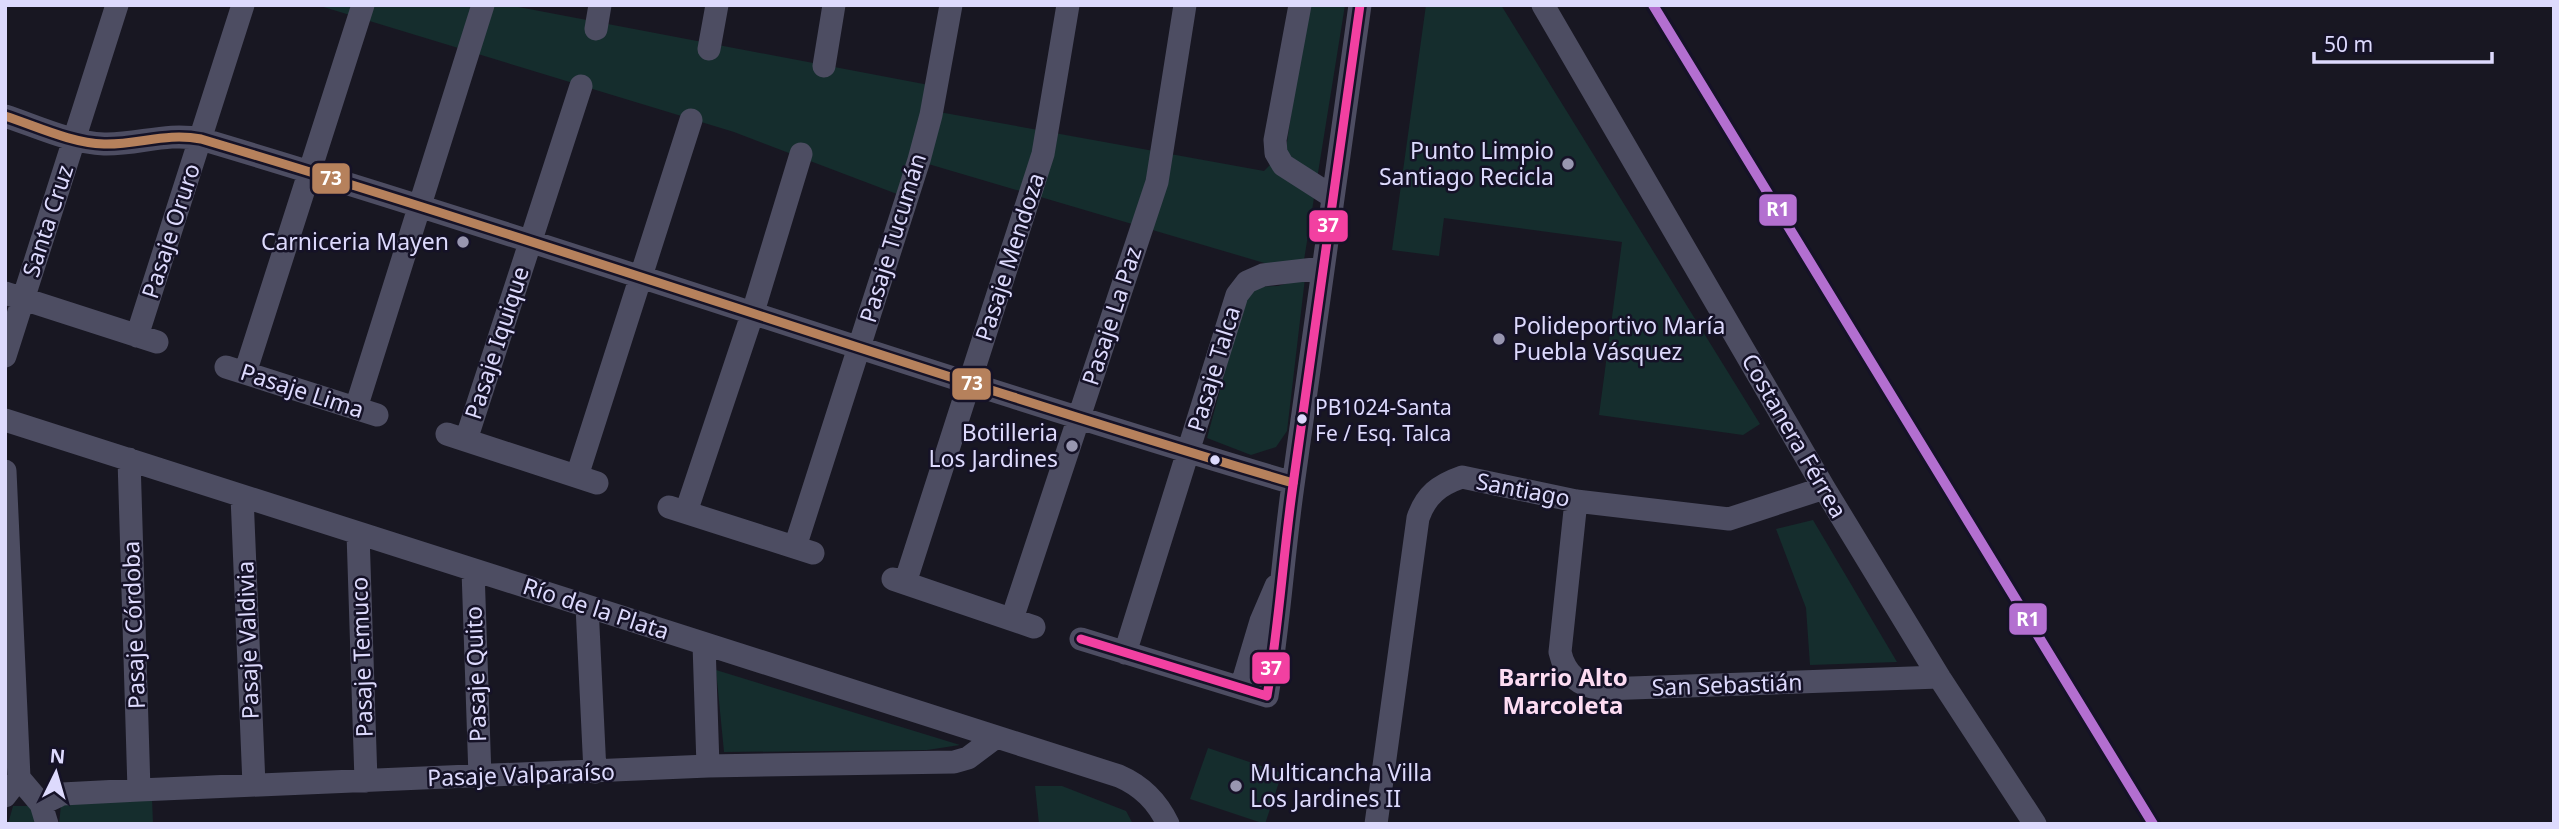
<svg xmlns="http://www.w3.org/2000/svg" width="2559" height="829" viewBox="0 0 2559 829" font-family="'Noto Sans',sans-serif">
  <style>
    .green { fill: #152d2d }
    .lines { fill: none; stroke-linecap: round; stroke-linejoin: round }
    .street { stroke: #4d4d62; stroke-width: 23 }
    .bus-1-casing { stroke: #151227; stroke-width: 14 }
    .bus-2-casing { stroke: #151227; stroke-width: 14 }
    .bus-1 { stroke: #b6815c; stroke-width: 9 }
    .bus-2 { stroke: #f240a1; stroke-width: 9 }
    .rail-1-casing { stroke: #151227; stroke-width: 16 }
    .rail-1 { stroke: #b36fd0; stroke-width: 10 }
    .poi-dot { fill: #9896b0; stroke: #151227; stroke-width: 2.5 }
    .bus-dot { fill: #dddafd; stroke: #151227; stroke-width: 2.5 }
    .labels { text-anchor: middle; stroke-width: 5; stroke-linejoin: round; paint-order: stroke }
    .bus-label { font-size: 21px; fill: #dddafd; stroke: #151227; text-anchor: start }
    .poi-label { font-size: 23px; fill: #dddafd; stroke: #151227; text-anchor: end }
    .street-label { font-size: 23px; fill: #dddafd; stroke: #151227 }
    .neighbourhood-label { font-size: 24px; font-weight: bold; fill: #fddcf2; stroke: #151227 }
    .line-badge { stroke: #151227; stroke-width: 2.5 }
    .badge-label { font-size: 19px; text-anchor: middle; font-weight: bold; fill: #fff }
  </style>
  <rect width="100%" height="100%" fill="#181722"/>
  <!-- green -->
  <path class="green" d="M 317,5 L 508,5 L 929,85 L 928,110 L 1264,171 L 1286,149 L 1307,5 L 1345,5 L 1304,260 L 1278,267 L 908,158 L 897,194 L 734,132 Z
    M 1426,5 L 1501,5 L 1760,424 L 1743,435 L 1599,415 L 1622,242 L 1444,218 L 1439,256 L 1392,250 Z
    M 1305,278 L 1287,431 L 1276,447 L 1251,455 L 1207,438 L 1248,287 L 1278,286 Z
    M 1813,520 L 1897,662 L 1810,665 L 1806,608 L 1776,529 Z
    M 716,670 L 960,745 L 927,750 L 724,752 Z
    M 1208,748 L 1282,773 L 1265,824 L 1190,799 Z
    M 1035,786 L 1062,786 L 1126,811 L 1133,824 L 1039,824 Z
    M 152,798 L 153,824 L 59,824 L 61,805 Z
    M 13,806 L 33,806 L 41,824 L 8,824 Z"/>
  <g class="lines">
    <!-- street -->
    <path class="street" d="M 1300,5 L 1275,140 L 1276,153 L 1283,165 L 1333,197
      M 1543,5 L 1824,488 L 1939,677 L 2035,824
      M 596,29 L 600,5
      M 709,49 L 717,5
      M 824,66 L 834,5
      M 5,116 C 36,126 71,143 104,144 C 138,145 166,132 201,139 C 567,248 927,375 1293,483
      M 5,293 L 157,342
      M 137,336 L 243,5
      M 5,356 L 117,5
      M 226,367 L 377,415
      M 245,373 L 363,5
      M 356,408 L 483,5
      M 5,420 L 1119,776 C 1142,786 1157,801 1168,824
      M 447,434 L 597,483
      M 466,440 L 581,86
      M 129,459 L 139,790
      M 5,471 L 19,778 L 5,796
      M 577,476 L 691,120
      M 242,496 L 254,785
      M 1576,501 L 1560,652 C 1565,675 1580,687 1603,689 L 1939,677
      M 669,507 L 813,553
      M 686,512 L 753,312 L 801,154
      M 358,533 L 366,781
      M 795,547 L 919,160 L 931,115 L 951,5
      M 473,570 L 480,777
      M 893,579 L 1034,627
      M 905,583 L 1043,154 L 1068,5
      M 587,606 L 595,772
      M 1012,619 L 1157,182 L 1185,5
      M 1081,639 L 1267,696 C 1279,626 1283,555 1293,485 C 1314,325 1337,165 1360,5
      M 704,644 L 708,766
      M 1125,653 L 1237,295 L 1247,282 L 1263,275 L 1323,268
      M 1241,688 L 1261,621 L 1276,586
      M 19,778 L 41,804 L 47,824
      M 41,804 L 62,794 L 139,790 L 708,766 L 954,762 L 968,758 L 996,737
      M 1376,824 L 1418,518 C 1426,495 1439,485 1462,477 L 1576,501 L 1729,519 L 1824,488"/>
    <defs>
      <path id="bus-1" d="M 5,116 C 36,126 71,143 104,144 C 138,145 166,132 201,139 C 567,248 927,375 1293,483"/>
      <path id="bus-2" d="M 1081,639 L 1267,696 C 1279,626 1283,555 1293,485 C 1314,325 1337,165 1360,5"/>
    </defs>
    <!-- bus-1 casing -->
    <use href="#bus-1" class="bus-1-casing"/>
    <!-- bus-2 casing -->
    <use href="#bus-2" class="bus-2-casing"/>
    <!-- bus-1 -->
    <use href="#bus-1" class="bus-1"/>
    <!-- bus-2 -->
    <use href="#bus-2" class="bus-2"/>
    <defs>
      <path id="rail-1" d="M 1653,5 L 2153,824"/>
    </defs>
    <!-- rail-1 casing -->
    <use href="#rail-1" class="rail-1-casing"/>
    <!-- rail-1 -->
    <use href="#rail-1" class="rail-1"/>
  </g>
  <!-- markers -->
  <g class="poi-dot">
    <circle cx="1568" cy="164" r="7"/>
    <circle cx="463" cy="242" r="7"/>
    <circle cx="1499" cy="339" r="7"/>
    <circle cx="1072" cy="446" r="7"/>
    <circle cx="1236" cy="786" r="7"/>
  </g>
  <g class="bus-dot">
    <circle cx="1302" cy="419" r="6"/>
    <circle cx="1215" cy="460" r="6"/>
  </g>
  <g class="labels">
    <!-- bus labels -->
    <g class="bus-label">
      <text x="1315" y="415">PB1024-Santa<tspan x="1315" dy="26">Fe / Esq. Talca</tspan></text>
    </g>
    <!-- poi labels -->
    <g class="poi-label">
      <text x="1554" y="159">Punto Limpio<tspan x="1554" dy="26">Santiago Recicla</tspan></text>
      <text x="449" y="250">Carniceria Mayen</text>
      <text x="1513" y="334" text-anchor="start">Polideportivo María<tspan x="1513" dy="26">Puebla Vásquez</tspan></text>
      <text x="1058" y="441">Botilleria<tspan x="1058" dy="26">Los Jardines</tspan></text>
      <text x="1250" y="781" text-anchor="start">Multicancha Villa<tspan x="1250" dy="26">Los Jardines II</tspan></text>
    </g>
    <!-- street labels -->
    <g class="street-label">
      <text transform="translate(48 221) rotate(-72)" y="8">Santa Cruz</text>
      <text transform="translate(171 231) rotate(-72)" y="8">Pasaje Oruro</text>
      <text transform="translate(893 238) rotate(-73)" y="8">Pasaje Tucumán</text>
      <text transform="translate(1010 257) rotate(-72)" y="8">Pasaje Mendoza</text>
      <text transform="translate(1112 316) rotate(-72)" y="8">Pasaje La Paz</text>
      <text transform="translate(497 343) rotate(-72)" y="8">Pasaje Iquique</text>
      <text transform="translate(1214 369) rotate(-73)" y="8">Pasaje Talca</text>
      <text transform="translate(302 391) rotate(18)" y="8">Pasaje Lima</text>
      <text transform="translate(1794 436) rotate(60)" y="8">Costanera Férrea</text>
      <text transform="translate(1523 490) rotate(11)" y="8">Santiago</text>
      <text transform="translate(596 609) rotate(18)" y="8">Río de la Plata</text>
      <text transform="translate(134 625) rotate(-92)" y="8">Pasaje Córdoba</text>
      <text transform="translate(248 640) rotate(-92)" y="8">Pasaje Valdivia</text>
      <text transform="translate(362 657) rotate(-92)" y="8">Pasaje Temuco</text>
      <text transform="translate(476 674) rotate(-92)" y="8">Pasaje Quito</text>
      <text transform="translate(1727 685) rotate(-2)" y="8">San Sebastián</text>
      <text transform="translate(521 775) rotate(-2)" y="8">Pasaje Valparaíso</text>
    </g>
    <!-- neighbourhood labels -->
    <g class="neighbourhood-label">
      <text x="1563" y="686">Barrio Alto<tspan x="1563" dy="28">Marcoleta</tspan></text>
    </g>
  </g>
  <g class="line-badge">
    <rect x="311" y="162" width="40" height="33" rx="7" fill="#b6815c"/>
    <rect x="1758" y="193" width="40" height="34" rx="7" fill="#b36fd0"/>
    <rect x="1308" y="209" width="41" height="34" rx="7" fill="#f240a1"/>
    <rect x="951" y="367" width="41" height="34" rx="7" fill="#b6815c"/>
    <rect x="2008" y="602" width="40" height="34" rx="7" fill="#b36fd0"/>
    <rect x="1251" y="651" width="40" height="34" rx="7" fill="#f240a1"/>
  </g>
  <g class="badge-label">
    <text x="331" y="185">73</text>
    <text x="1778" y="216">R1</text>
    <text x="1328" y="232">37</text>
    <text x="972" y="390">73</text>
    <text x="2028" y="626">R1</text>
    <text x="1271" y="675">37</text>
  </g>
  <!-- border -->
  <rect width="2559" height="829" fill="none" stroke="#dddafd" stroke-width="14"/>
  <!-- north arrow -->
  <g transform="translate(56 773) rotate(5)" stroke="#151227" stroke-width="5" paint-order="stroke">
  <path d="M0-5L12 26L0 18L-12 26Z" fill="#dddafd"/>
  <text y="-10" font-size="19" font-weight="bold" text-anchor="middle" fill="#dddafd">N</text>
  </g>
  <!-- scale -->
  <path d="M2314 52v10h178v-10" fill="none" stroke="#dddafd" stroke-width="3.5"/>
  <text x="2324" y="52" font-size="21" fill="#dddafd" stroke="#151227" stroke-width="5" paint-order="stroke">50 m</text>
</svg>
